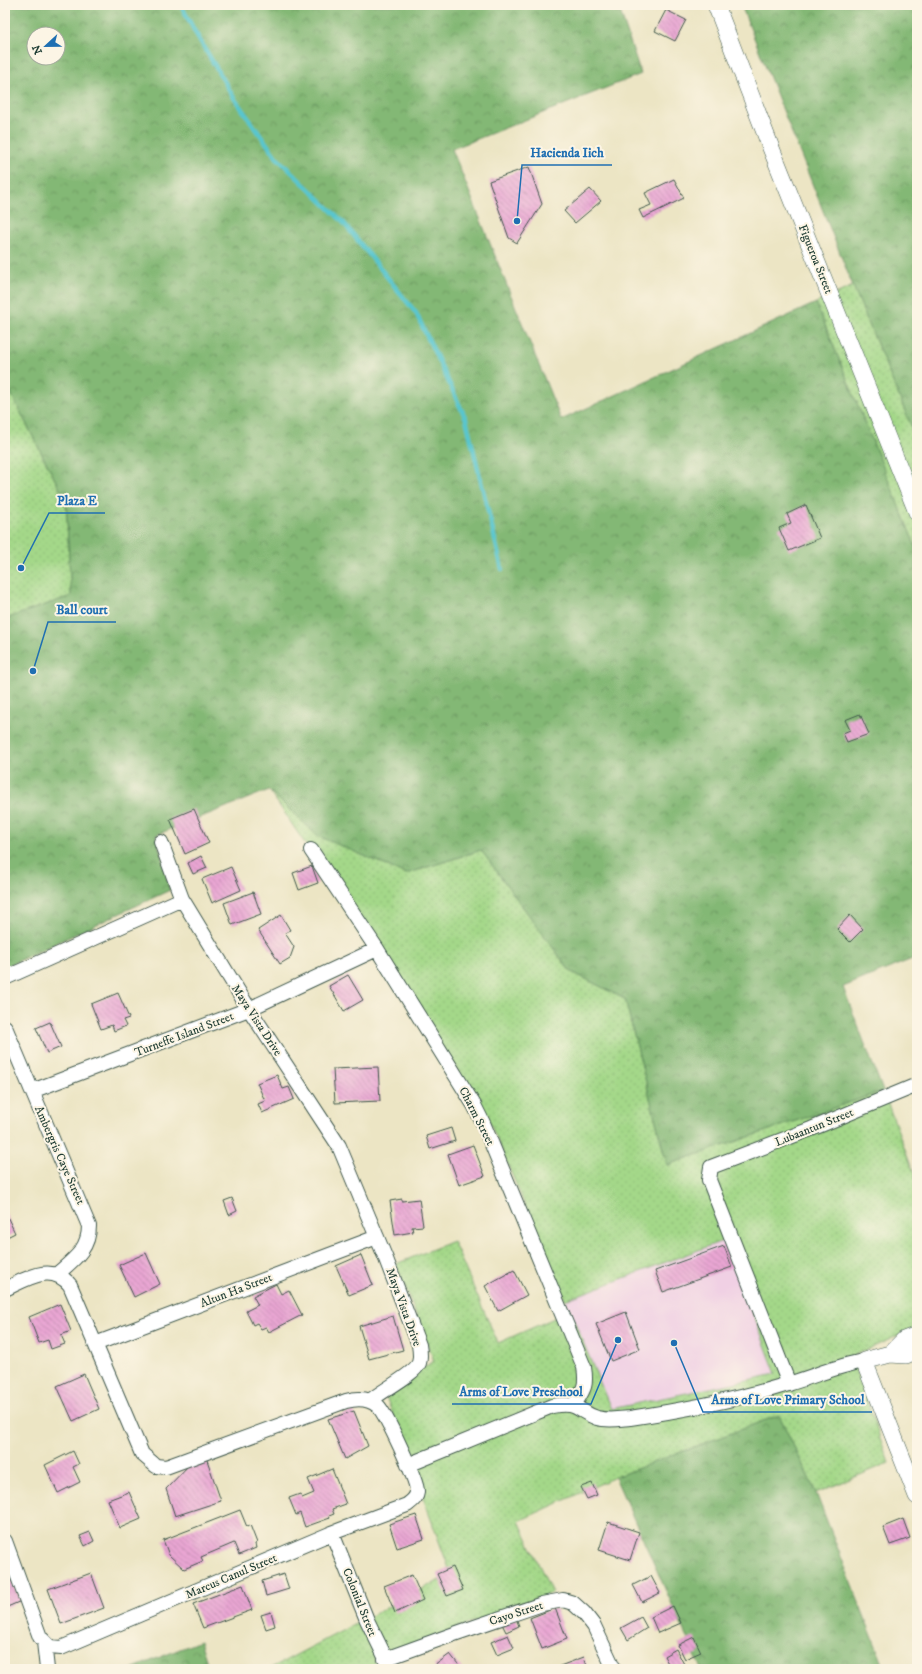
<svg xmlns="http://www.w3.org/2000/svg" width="922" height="1674" viewBox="0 0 922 1674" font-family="'IM FELL DW Pica',serif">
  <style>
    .built { fill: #f0d0e4 }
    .grass { fill: url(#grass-dots); stroke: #628a5e }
    .forest { fill: url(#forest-crowns); stroke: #517a54; fill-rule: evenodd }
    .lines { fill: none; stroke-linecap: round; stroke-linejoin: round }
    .stream { stroke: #59c6cf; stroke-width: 4.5 }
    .building { fill: url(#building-back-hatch) }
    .minor-casing { stroke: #3e564a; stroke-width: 16 }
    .tertiary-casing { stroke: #3e564a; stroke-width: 18 }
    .minor { stroke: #fff; stroke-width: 14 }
    .tertiary { stroke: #fff; stroke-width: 17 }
    .labels { text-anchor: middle; stroke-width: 4; stroke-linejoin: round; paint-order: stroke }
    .street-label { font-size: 12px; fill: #1f3d34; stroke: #fcf5e5 }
    .leader { fill: none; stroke: #1f6fb2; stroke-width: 1.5 }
    .callout-dot { fill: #1f6fb2; stroke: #fcf5e5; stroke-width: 1.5 }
    .callout-label { font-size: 13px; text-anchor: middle; font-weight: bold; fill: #1f6fb2; stroke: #fcf5e5; stroke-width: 4; stroke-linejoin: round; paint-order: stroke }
  </style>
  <defs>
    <pattern id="grass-dots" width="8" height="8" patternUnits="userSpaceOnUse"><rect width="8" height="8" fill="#a4d889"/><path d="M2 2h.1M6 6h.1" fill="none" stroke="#8dba77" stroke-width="1.8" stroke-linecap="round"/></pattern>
    <pattern id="forest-crowns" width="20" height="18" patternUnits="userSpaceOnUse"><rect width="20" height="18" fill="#83b875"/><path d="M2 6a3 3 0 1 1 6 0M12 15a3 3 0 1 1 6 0" fill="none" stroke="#6b9761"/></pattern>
    <pattern id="building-back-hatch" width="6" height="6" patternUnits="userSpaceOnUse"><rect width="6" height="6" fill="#e9a6d3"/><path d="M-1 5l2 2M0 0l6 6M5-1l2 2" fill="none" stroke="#bc88ac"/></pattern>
  </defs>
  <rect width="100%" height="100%" fill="#fcf5e5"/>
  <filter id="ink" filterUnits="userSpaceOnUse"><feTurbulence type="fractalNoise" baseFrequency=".025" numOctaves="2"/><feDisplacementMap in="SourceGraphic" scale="8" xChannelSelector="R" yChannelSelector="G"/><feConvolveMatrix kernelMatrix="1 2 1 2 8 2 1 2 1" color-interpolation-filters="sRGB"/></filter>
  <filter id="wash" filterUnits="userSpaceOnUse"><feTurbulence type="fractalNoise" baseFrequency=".012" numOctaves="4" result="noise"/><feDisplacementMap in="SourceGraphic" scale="16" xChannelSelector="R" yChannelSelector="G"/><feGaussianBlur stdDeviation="0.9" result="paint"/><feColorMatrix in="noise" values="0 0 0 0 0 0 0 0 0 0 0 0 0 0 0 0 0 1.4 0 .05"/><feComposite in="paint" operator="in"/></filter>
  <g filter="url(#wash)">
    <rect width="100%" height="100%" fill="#ece5c4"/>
    <!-- built -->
    <path class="built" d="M 725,1240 L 776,1374 L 611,1409 L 565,1300 Z"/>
    <!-- grass -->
    <path class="grass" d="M 853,286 L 917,440 L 917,550 L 816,303 Z
      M 5,382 L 66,501 L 71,596 L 5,619 Z
      M 269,790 L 318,836 L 406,874 L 481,850 L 570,971 L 625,999 L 667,1165 L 883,1091 L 917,1181 L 917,1327 L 851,1357 L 889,1463 L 816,1493 L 779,1415 L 615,1477 L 519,1521 L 552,1593 L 374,1658 L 378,1669 L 271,1669 L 271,1668 L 451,1574 L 384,1391 L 434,1361 L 396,1264 L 453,1241 L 498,1343 L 570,1311 L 611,1409 L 776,1374 L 725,1240 L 565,1300 L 485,1111 Z"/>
    <!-- forest -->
    <path class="forest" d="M 5,5 L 618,5 L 641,74 L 452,149 L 561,420 L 816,303 L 917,550 L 917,957 L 843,987 L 883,1091 L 667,1165 L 625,999 L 570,971 L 481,850 L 406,874 L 318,836 L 269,790 L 156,835 L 170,890 L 5,967 L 5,619 L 71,596 L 66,501 L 5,382 ZM 34,34 L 58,34 L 58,58 L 34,58 Z
      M 741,5 L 917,5 L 917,440 L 853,286 Z
      M 779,1415 L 816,1493 L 885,1669 L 701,1669 L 615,1477 Z
      M 200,1641 L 209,1669 L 131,1669 Z"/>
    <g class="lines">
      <!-- stream -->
      <path class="stream" d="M 181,5 L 195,32 L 234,98 L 277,158 L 343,222 L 416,313 L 466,419 L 502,569"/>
    </g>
    <g id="blocks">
      <!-- building -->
      <path class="building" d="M 666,10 L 686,20 L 675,41 L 655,31 Z
        M 529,167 L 542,204 L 517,243 L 509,238 L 489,181 Z
        M 674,179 L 684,198 L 643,218 L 639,210 L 651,205 L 645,193 Z
        M 590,189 L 601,201 L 575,223 L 564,211 Z
        M 806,505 L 820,538 L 789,551 L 779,528 L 791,523 L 787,514 Z
        M 860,714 L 869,734 L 847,742 L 843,733 L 850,730 L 845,720 Z
        M 194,809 L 209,843 L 185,854 L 170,819 Z
        M 201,856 L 207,868 L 193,874 L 188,863 Z
        M 312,866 L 318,883 L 299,890 L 293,873 Z
        M 231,867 L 241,890 L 212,903 L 202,879 Z
        M 253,892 L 261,914 L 232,925 L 224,903 Z
        M 281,915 L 290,930 L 285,933 L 294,947 L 290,958 L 280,964 L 258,930 Z
        M 850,915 L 863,929 L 850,942 L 837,929 Z
        M 348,975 L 363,1000 L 344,1011 L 329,986 Z
        M 118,993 L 129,1018 L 123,1020 L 126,1026 L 114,1031 L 112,1025 L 101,1029 L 91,1004 Z
        M 50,1022 L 61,1047 L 47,1053 L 36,1028 Z
        M 378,1067 L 380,1101 L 335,1103 L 333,1069 Z
        M 277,1075 L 283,1089 L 289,1087 L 294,1099 L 262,1113 L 258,1104 L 265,1101 L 257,1083 Z
        M 451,1128 L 455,1141 L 430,1149 L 426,1136 Z
        M 473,1145 L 485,1176 L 459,1185 L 448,1154 Z
        M 232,1198 L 237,1211 L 229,1215 L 224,1201 Z
        M 402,1199 L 402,1201 L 419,1199 L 423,1226 L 412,1227 L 413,1232 L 395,1235 L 390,1201 Z
        M 5,1212 L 15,1233 L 5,1238 Z
        M 724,1246 L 732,1267 L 663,1292 L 655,1271 Z
        M 146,1253 L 160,1284 L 134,1297 L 119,1265 Z
        M 361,1255 L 373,1285 L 349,1295 L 336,1266 Z
        M 514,1270 L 527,1295 L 498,1311 L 485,1286 Z
        M 276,1284 L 281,1294 L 289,1290 L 302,1315 L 269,1332 L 266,1327 L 261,1329 L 257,1323 L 253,1325 L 246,1311 L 258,1305 L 253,1296 Z
        M 60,1304 L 71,1331 L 61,1335 L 65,1344 L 51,1349 L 48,1340 L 39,1343 L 29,1317 Z
        M 626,1312 L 640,1349 L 611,1361 L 596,1324 Z
        M 393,1316 L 403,1350 L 369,1359 L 359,1326 Z
        M 84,1374 L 99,1409 L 73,1421 L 57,1386 Z
        M 354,1411 L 368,1446 L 345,1459 L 328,1419 Z
        M 73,1451 L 79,1464 L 73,1467 L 80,1482 L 58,1493 L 45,1465 Z
        M 206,1457 L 221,1501 L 175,1516 L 166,1489 L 192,1462 Z
        M 332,1469 L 346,1504 L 332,1509 L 334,1514 L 329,1516 L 330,1518 L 305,1527 L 300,1513 L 296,1515 L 289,1498 L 300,1494 L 302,1498 L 314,1493 L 308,1479 Z
        M 592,1483 L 597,1495 L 587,1499 L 581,1487 Z
        M 129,1492 L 141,1519 L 120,1528 L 108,1500 Z
        M 240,1510 L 247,1527 L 250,1525 L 257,1543 L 255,1544 L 256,1548 L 239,1555 L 234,1543 L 201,1557 L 203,1561 L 184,1569 L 169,1555 L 163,1540 Z
        M 416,1515 L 424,1539 L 397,1548 L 389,1524 Z
        M 903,1519 L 910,1538 L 890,1545 L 883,1527 Z
        M 608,1522 L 639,1532 L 630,1560 L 599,1550 Z
        M 90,1532 L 94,1541 L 85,1546 L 80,1536 Z
        M 453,1567 L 463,1590 L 447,1596 L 437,1574 Z
        M 8,1573 L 21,1601 L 5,1608 L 5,1575 Z
        M 91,1573 L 104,1608 L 61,1624 L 48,1589 Z
        M 284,1574 L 289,1589 L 266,1596 L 262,1581 Z
        M 412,1575 L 423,1600 L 395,1613 L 384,1586 Z
        M 651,1576 L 660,1593 L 642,1602 L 633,1585 Z
        M 243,1585 L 252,1610 L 203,1628 L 193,1604 Z
        M 673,1606 L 681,1623 L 658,1633 L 651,1617 Z
        M 555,1608 L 567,1639 L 542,1649 L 530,1618 Z
        M 271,1612 L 275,1626 L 266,1629 L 261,1615 Z
        M 641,1617 L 647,1628 L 628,1640 L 621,1628 Z
        M 516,1618 L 519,1626 L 506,1632 L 502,1624 Z
        M 508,1635 L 514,1648 L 497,1655 L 491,1642 Z
        M 694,1637 L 701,1652 L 685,1659 L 678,1645 Z
        M 676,1649 L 686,1668 L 683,1669 L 671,1669 L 664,1656 Z
        M 450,1654 L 462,1669 L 436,1669 L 434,1666 Z
        M 584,1657 L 588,1669 L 552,1669 Z
        M 664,1664 L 667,1669 L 653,1669 Z"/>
    </g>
  </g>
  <g filter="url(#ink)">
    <use href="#blocks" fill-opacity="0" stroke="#3e564a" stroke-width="1"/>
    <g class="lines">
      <defs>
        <path id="minor" d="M 161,842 L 182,899 L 249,1009 L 339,1146 L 386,1259 L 419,1345 C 420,1351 421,1357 419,1363 C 415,1374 381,1391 370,1401
          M 311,850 L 377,949 L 474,1105 L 483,1123 L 584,1367 C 587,1386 584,1389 574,1405
          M 5,978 L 182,899
          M 5,1027 L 89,1226 C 89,1250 73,1260 56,1275
          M 32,1091 L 249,1009 L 377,949
          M 5,1289 C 27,1279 51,1262 70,1285 L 142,1454 L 156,1466 L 166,1467 L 346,1401 C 357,1398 369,1398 378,1406 C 386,1414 417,1480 417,1491 C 417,1498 412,1501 407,1505 L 332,1533 L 61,1648 L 50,1647 L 40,1637 L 5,1541
          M 95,1344 L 377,1237
          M 789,1384 L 709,1180 L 711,1167 L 811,1129 L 917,1085
          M 408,1465 L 552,1406 C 579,1401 576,1411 597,1418 C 608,1421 619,1419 630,1418 C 683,1410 737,1400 788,1384 C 815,1376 836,1366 864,1361
          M 332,1533 L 367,1620 L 391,1669
          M 44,1642 L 47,1669
          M 385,1659 L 457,1633 L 542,1604 L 563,1600 L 573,1603 L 584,1613 L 594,1626 L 614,1669"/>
        <path id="tertiary" d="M 716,5 L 771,148 L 917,512
          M 917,1350 L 906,1355 L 890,1354 L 864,1361 L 917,1496
          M 890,1354 L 904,1340 L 917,1335"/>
      </defs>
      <!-- minor casing -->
      <use href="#minor" class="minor-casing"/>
      <!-- tertiary casing -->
      <use href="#tertiary" class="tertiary-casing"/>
      <!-- minor -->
      <use href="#minor" class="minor"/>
      <!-- tertiary -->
      <use href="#tertiary" class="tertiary"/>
    </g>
  </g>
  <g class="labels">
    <!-- street labels -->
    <g class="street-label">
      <text transform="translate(816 259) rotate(68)" y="4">Figueroa Street</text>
      <text transform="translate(257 1020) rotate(57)" y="4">Maya Vista Drive</text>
      <text transform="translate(184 1034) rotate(-21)" y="4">Turneffe Island Street</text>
      <text transform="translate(477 1116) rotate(63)" y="4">Charm Street</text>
      <text transform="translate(814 1127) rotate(-22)" y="4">Lubaantun Street</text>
      <text transform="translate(60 1155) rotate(66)" y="4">Ambergris Caye Street</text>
      <text transform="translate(236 1290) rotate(-21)" y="4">Altun Ha Street</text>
      <text transform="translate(404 1307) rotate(70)" y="4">Maya Vista Drive</text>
      <text transform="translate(231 1576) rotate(-23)" y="4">Marcus Canul Street</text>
      <text transform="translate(360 1602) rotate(68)" y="4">Colonial Street</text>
      <text transform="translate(516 1613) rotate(-18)" y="4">Cayo Street</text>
    </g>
  </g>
  <!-- callouts -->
  <path class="leader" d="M517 221L522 165H612M21 568L49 513H105M33 671L48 622H116M618 1340L591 1404H452M674 1343L703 1412H872"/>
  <g class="callout-dot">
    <circle cx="517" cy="221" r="4"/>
    <circle cx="21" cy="568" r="4"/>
    <circle cx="33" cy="671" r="4"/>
    <circle cx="618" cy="1340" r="4"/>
    <circle cx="674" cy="1343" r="4"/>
  </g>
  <g class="callout-label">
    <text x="567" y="157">Hacienda Iich</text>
    <text x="77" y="505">Plaza E</text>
    <text x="82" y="614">Ball court</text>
    <text x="521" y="1396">Arms of Love Preschool</text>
    <text x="788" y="1404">Arms of Love Primary School</text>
  </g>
  <!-- margin -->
  <rect width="922" height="1674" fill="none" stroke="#fcf5e5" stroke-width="20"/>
  <!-- north arrow -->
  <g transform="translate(46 46) rotate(248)"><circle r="19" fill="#fcf5e5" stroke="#a4ab9e"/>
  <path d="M0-3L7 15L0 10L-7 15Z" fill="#1f6fb2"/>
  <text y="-6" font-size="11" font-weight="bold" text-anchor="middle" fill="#1f3d34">N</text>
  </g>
</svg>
